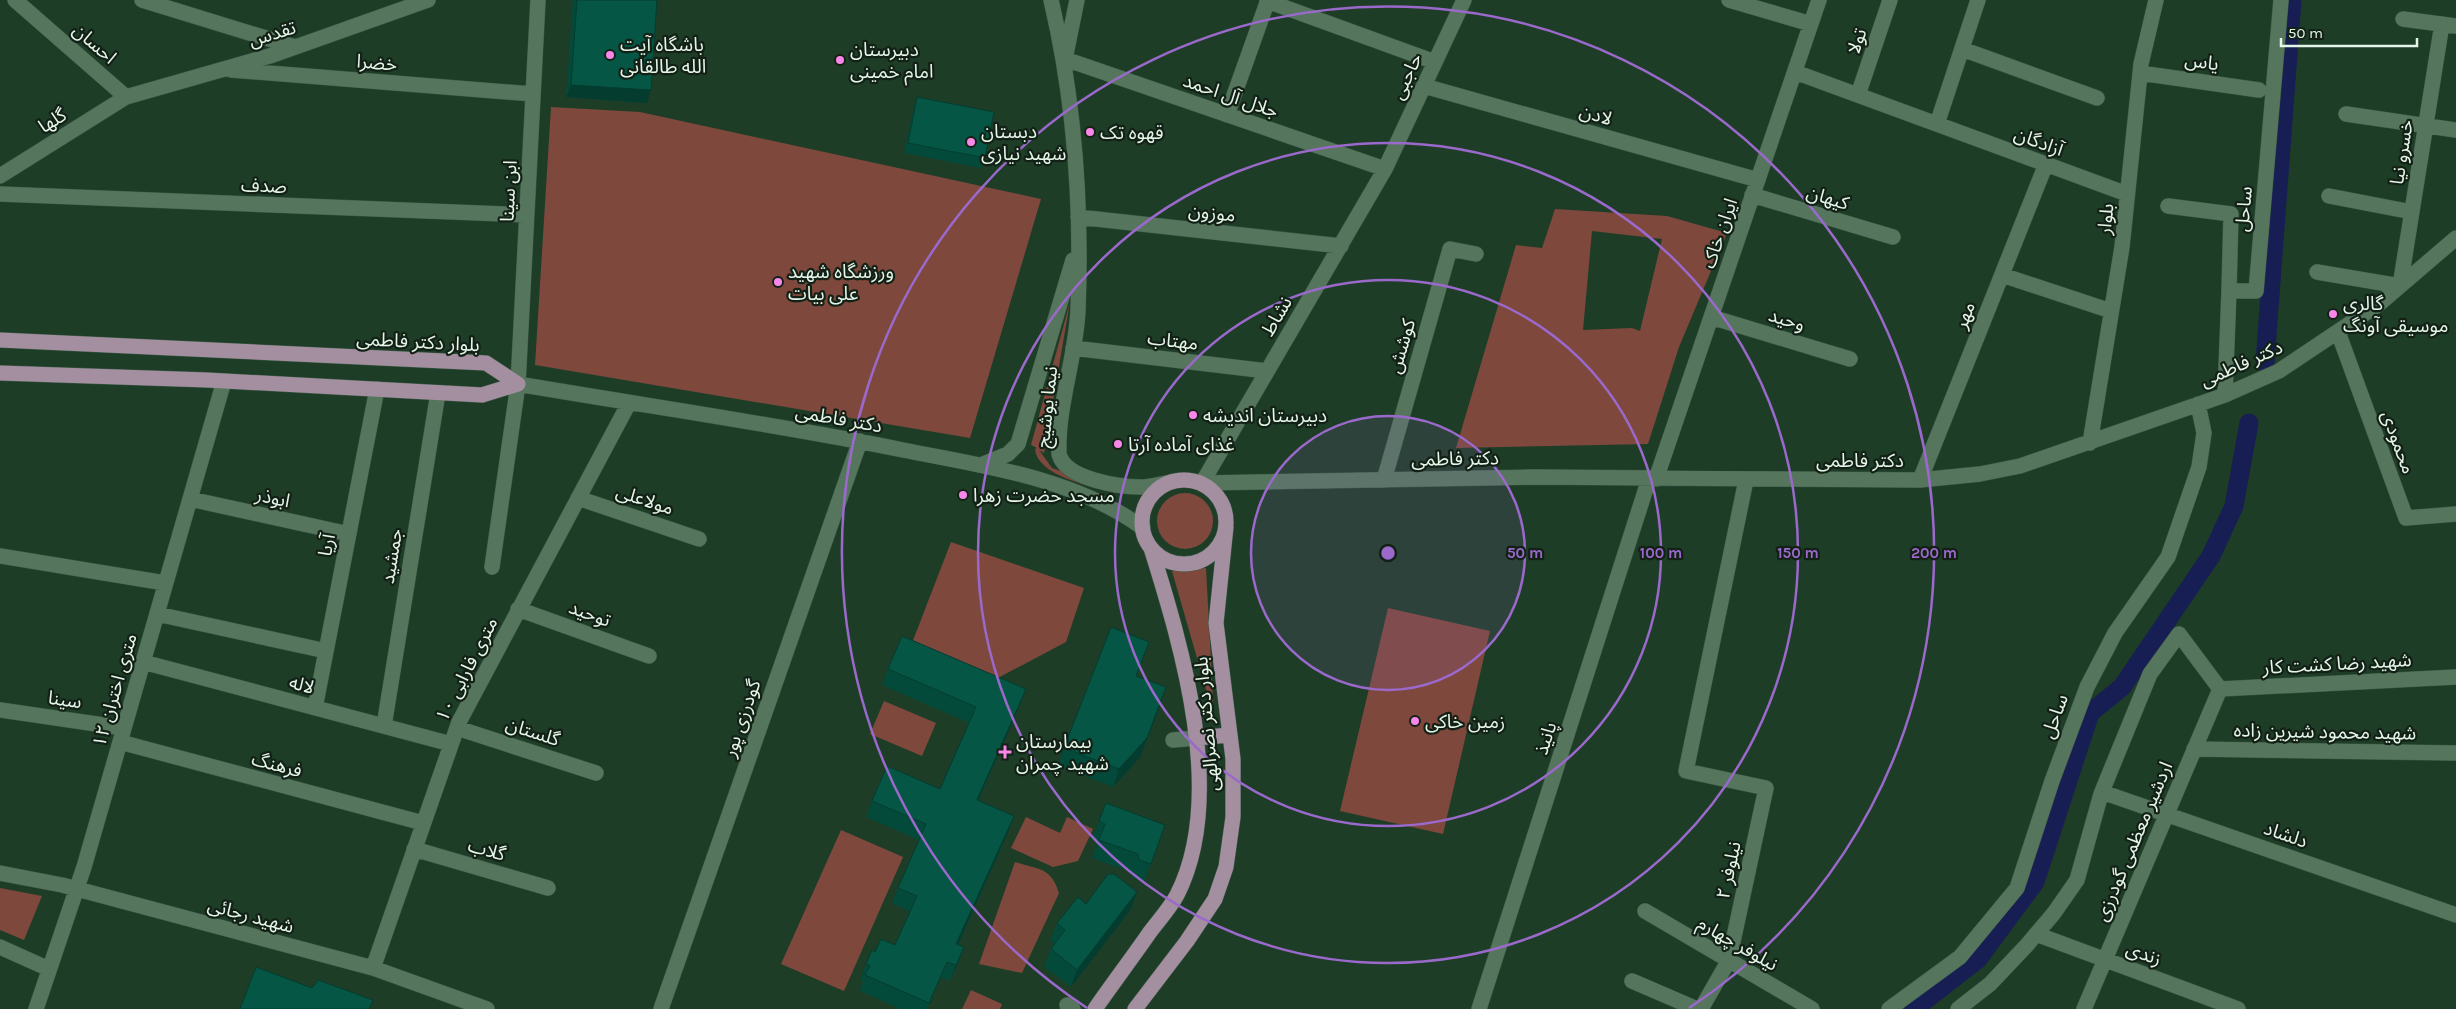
<svg xmlns="http://www.w3.org/2000/svg" width="2456" height="1009" viewBox="0 0 2456 1009" font-family="Karla,'Noto Sans Arabic',sans-serif">
  <style>
    .green { fill: #7e483d; fill-rule: evenodd }
    .lines { fill: none; stroke-linecap: round; stroke-linejoin: round }
    .canal { stroke: #171e53; stroke-width: 19 }
    .minor-casing { stroke: #3e5a48; stroke-width: 16 }
    .major-casing { stroke: #3e5a48; stroke-width: 16 }
    .minor { stroke: #55765d; stroke-width: 15 }
    .major { stroke: #a48fa1; stroke-width: 15 }
    .wall { fill: #044a3a }
    .shaded-wall { fill: #043c30 }
    .building { fill: #055644; stroke: #043c30 }
    .ring { fill: none; stroke: #9a69cb; stroke-width: 2.5 }
    .poi-dot { fill: #f987e9; stroke: #132016; stroke-width: 2 }
    .labels { text-anchor: middle; stroke-width: 4.5; stroke-linejoin: round; paint-order: stroke }
    .street-label { font-size: 19px; fill: #e4f6e8; stroke: #132016 }
    .poi-label { font-size: 19px; fill: #e4f6e8; stroke: #132016; text-anchor: start }
    .centre { fill: #9a69cb; stroke: #132016; stroke-width: 2.5 }
    .ring-label { font-size: 15px; text-anchor: middle; font-weight: bold; fill: #9a69cb; stroke: #132016; stroke-width: 4.5; stroke-linejoin: round; paint-order: stroke }
  </style>
  <rect width="100%" height="100%" fill="#1e3d27"/>
  <!-- green -->
  <path class="green" d="M 551,107 L 640,112 L 1041,199 L 970,438 L 535,365 Z
    M 1555,209 L 1667,216 L 1727,233 L 1679,347 L 1648,444 L 1456,448 L 1516,245 L 1542,248 ZM 1592,231 L 1662,239 L 1640,331 L 1632,328 L 1583,330 Z
    M 1070,302 L 1044,453 L 1039,450 L 1052,468 L 1117,490 L 1115,493 C 1092,486 1038,477 1035,449 L 1037,448 L 1031,445 Z
    M1157 521a28 28 0 1 1 56 0a28 28 0 1 1-56 0Z
    M 951,542 L 1084,588 L 1066,642 L 996,679 L 912,643 Z
    M 1206,568 L 1214,717 L 1172,571 Z
    M 1388,608 L 1490,631 L 1443,834 L 1340,811 Z
    M 884,701 L 936,723 L 922,756 L 870,734 Z
    M 1026,817 L 1060,833 L 1067,817 L 1093,829 L 1078,861 L 1053,867 L 1011,848 Z
    M 841,830 L 903,857 L 844,991 L 781,964 Z
    M 1015,862 C 1039,870 1051,867 1059,893 L 1022,973 L 979,964 Z
    M 0,888 L 42,896 L 24,940 L 0,930 Z
    M 971,990 L 1002,1004 L 1000,1009 L 962,1009 Z"/>
  <g class="lines">
    <!-- canal -->
    <path class="canal" d="M 2265,362 L 2292,0
      M 1914,1009 L 1978,959 L 2035,882 L 2090,713 L 2122,687 L 2211,556 L 2234,506 L 2249,423"/>
    <defs>
      <path id="minor" d="M 15,0 L 126,97
        M 142,0 L 295,47
        M 1051,0 C 1075,102 1082,205 1078,310 C 1076,358 1057,406 1059,454 C 1065,479 1119,487 1141,487 C 1150,487 1159,484 1168,483
        M 1077,0 L 1065,59 L 1385,169
        M 1729,0 L 1811,24
        M 1267,1 L 1435,62
        M 2403,19 L 2456,26
        M 1962,49 L 2097,98
        M 231,70 L 533,94
        M 1795,72 L 2127,194
        M 2140,73 L 2259,90
        M 1424,86 L 1758,180
        M 1858,95 L 1890,0
        M 2346,114 L 2456,130
        M 1227,115 L 1268,0
        M 1937,124 L 1978,0
        M 0,176 L 126,97 L 273,55 L 428,0
        M 0,194 L 527,215
        M 1752,195 L 1893,237
        M 2329,196 L 2412,212
        M 2168,206 L 2231,214 L 2229,291
        M 1078,217 L 1341,246
        M 2317,272 L 2400,286 L 2442,24
        M 2002,275 L 2111,311
        M 1711,317 L 1850,359
        M 2338,332 L 2406,518 L 2456,514
        M 1073,348 L 1267,371
        M 518,384 C 646,406 776,424 903,450 C 984,466 1075,478 1143,528
        M 2225,395 L 2229,291 L 2256,291 L 2281,0
        M 2090,443 L 2122,247 L 2141,64 L 2156,0
        M 981,465 L 1008,454 L 1018,444 L 1073,260
        M 1656,479 L 1819,0
        M 1384,480 L 1450,249 L 1476,254
        M 1920,480 L 2046,164
        M 1202,483 L 1534,477 L 1920,480 L 1980,474 L 2020,466 L 2225,395 L 2279,371 L 2379,304 L 2456,238
        M 1202,483 L 1385,169 L 1464,0
        M 578,498 L 699,539
        M 190,499 L 349,534
        M 0,556 L 165,583
        M 492,567 L 518,384 L 538,0
        M 518,609 L 649,656
        M 157,614 L 326,651
        M 143,662 L 451,744
        M 2220,689 L 2456,677
        M 315,708 L 377,389
        M 0,710 L 124,728
        M 384,726 L 438,393
        M 457,728 L 596,773
        M 1173,740 L 1196,738
        M 120,742 L 423,823
        M 2194,749 L 2456,753
        M 2102,792 L 2456,915
        M 414,849 L 548,888
        M 0,873 L 62,885 L 373,968 L 487,1009
        M 1645,911 L 1812,1009
        M 2036,934 L 2238,1009
        M 0,947 L 49,969
        M 373,968 L 459,722 L 629,403
        M 1632,981 L 1697,1009
        M 1067,1005 L 1073,1009
        M 36,1009 L 84,867 L 224,381
        M 661,1009 L 860,441
        M 1479,1009 L 1649,479
        M 1701,1009 L 1729,960 L 1766,788 L 1686,771 L 1746,480
        M 1889,1009 L 1960,957 L 2017,888 L 2052,781 L 2087,687 L 2115,633 L 2168,557 L 2199,467 L 2204,433 L 2198,404
        M 1958,1009 L 1990,984 L 2027,945 L 2054,913 L 2077,880 L 2101,794 L 2150,674 L 2179,634 L 2220,689
        M 2084,1009 L 2220,689"/>
      <path id="major" d="M 0,340 L 486,363 L 518,384
        M 0,373 L 207,380 L 482,395 L 518,384
        M1142 522a42 42 0 1 1 84 0a42 42 0 1 1-84 0Z
        M 1196,738 L 1230,735
        M 1095,1009 C 1113,983 1132,958 1150,932 C 1159,920 1170,908 1177,895 C 1227,797 1182,647 1151,548
        M 1135,1009 L 1187,941 L 1215,899 L 1226,867 L 1233,817 L 1233,759 L 1216,623 L 1226,527"/>
    </defs>
    <!-- minor casing -->
    <use href="#minor" class="minor-casing"/>
    <!-- major casing -->
    <use href="#major" class="major-casing"/>
    <!-- minor -->
    <use href="#minor" class="minor"/>
    <!-- major -->
    <use href="#major" class="major"/>
  </g>
  <!-- wall -->
  <path class="wall" d="M 573,0 L 657,0 L 647,103 L 566,97 Z
    M 917,97 L 985,158 L 981,168 L 904,153 L 914,107 Z
    M 1149,642 L 1137,676 L 1160,706 L 1140,757 L 1113,787 L 1058,766 L 1064,748 Z
    M 888,669 L 1020,705 L 978,801 L 1008,832 L 958,945 L 964,947 L 958,963 L 950,981 L 941,977 L 927,1009 L 900,1009 L 860,991 L 863,981 L 860,980 L 866,964 L 875,952 L 895,945 L 910,912 L 892,903 L 898,888 L 919,840 L 866,817 L 872,801 L 940,789 L 969,723 L 882,685 Z
    M 1106,803 L 1165,825 L 1144,882 L 1133,878 L 1131,872 L 1092,858 L 1098,842 L 1092,840 Z
    M 1086,904 L 1131,909 L 1071,987 L 1044,967 L 1051,949 L 1055,944 L 1050,941 L 1057,923 Z"/>
  <!-- shaded-wall -->
  <path class="shaded-wall" d="M 571,85 L 651,90 L 647,103 L 566,97 Z
    M 1026,689 L 1020,705 L 971,816 L 977,800 Z
    M 1160,706 L 1140,757 L 1113,787 L 1119,769 Z
    M 1014,816 L 1008,832 L 951,960 L 956,944 Z
    M 1137,892 L 1131,909 L 1071,987 L 1077,970 Z
    M 964,947 L 958,963 L 950,981 L 956,965 Z"/>
  <!-- building -->
  <path class="building" d="M 577,0 L 657,0 L 651,90 L 571,85 Z
    M 917,97 L 994,112 L 985,158 L 908,143 Z
    M 1111,627 L 1149,642 L 1136,676 L 1166,687 L 1147,738 L 1119,769 L 1064,748 Z
    M 902,636 L 1026,689 L 977,800 L 1014,816 L 956,944 L 964,947 L 956,965 L 947,962 L 929,1003 L 865,975 L 870,966 L 866,964 L 872,950 L 875,952 L 881,939 L 895,945 L 917,896 L 898,888 L 926,824 L 872,801 L 887,766 L 940,789 L 976,707 L 888,669 Z
    M 1106,803 L 1165,825 L 1151,864 L 1139,860 L 1138,854 L 1099,840 L 1105,824 L 1099,821 Z
    M 1108,874 L 1114,874 L 1137,892 L 1077,970 L 1051,949 L 1065,930 L 1057,923 L 1078,897 L 1086,904 Z
    M 256,967 L 312,988 L 318,980 L 373,1000 L 369,1009 L 240,1009 Z"/>
  <!-- distance rings -->
  <circle cx="1388" cy="553" r="137" fill="#9a69cb" fill-opacity=".12"/>
  <g class="ring">
    <circle cx="1388" cy="553" r="137"/>
    <circle cx="1388" cy="553" r="273"/>
    <circle cx="1388" cy="553" r="410"/>
    <path d="M1087 1008A546 546 0 1 1 1689 1008"/>
  </g>
  <!-- markers -->
  <g class="poi-dot">
    <circle cx="610" cy="55" r="5"/>
    <circle cx="840" cy="60" r="5"/>
    <circle cx="1090" cy="132" r="5"/>
    <circle cx="971" cy="142" r="5"/>
    <circle cx="778" cy="282" r="5"/>
    <circle cx="2333" cy="314" r="5"/>
    <circle cx="1193" cy="415" r="5"/>
    <circle cx="1118" cy="444" r="5"/>
    <circle cx="963" cy="495" r="5"/>
    <circle cx="1415" cy="721" r="5"/>
    <path d="M1002.5 744.5h5v5h5v5h-5v5h-5v-5h-5v-5h5z"/>
  </g>
  <g class="labels">
    <!-- street labels -->
    <g class="street-label">
      <text transform="translate(272 33) rotate(-17)" y="7">تقدس</text>
      <text transform="translate(1856 41) rotate(-71)" y="7">تولا</text>
      <text transform="translate(95 43) rotate(41)" y="7">احسان</text>
      <text transform="translate(2202 61) rotate(8)" y="7">یاس</text>
      <text transform="translate(377 62) rotate(5)" y="7">خضرا</text>
      <text transform="translate(1406 76) rotate(-65)" y="7">حاجبی</text>
      <text transform="translate(1231 95) rotate(19)" y="7">جلال آل احمد</text>
      <text transform="translate(1596 114) rotate(16)" y="7">لادن</text>
      <text transform="translate(52 120) rotate(-32)" y="7">گلها</text>
      <text transform="translate(2039 141) rotate(20)" y="7">آزادگان</text>
      <text transform="translate(2401 152) rotate(-81)" y="7">خسرو نیا</text>
      <text transform="translate(264 185) rotate(2)" y="7">صدف</text>
      <text transform="translate(508 191) rotate(-87)" y="7">ابن سینا</text>
      <text transform="translate(1828 197) rotate(17)" y="7">کیهان</text>
      <text transform="translate(2243 209) rotate(-85)" y="7">ساحل</text>
      <text transform="translate(1212 212) rotate(6)" y="7">موزون</text>
      <text transform="translate(2105 219) rotate(-84)" y="7">بلوار</text>
      <text transform="translate(1719 233) rotate(-71)" y="7">ایران خاک</text>
      <text transform="translate(1964 315) rotate(-68)" y="7">مهر</text>
      <text transform="translate(1276 316) rotate(-60)" y="7">نشاط</text>
      <text transform="translate(1787 319) rotate(17)" y="7">وحید</text>
      <text transform="translate(1173 340) rotate(7)" y="7">مهتاب</text>
      <text transform="translate(418 341) rotate(3)" y="7">بلوار دکتر فاطمی</text>
      <text transform="translate(1401 346) rotate(-74)" y="7">کوشش</text>
      <text transform="translate(2241 363) rotate(-24)" y="7">دکتر فاطمی</text>
      <text transform="translate(1046 407) rotate(-84)" y="7">نیما یوشیج</text>
      <text transform="translate(839 418) rotate(10)" y="7">دکتر فاطمی</text>
      <text transform="translate(2399 442) rotate(70)" y="7">محمودی</text>
      <text transform="translate(1455 458) rotate(-1)" y="7">دکتر فاطمی</text>
      <text x="1860" y="467">دکتر فاطمی</text>
      <text transform="translate(273 497) rotate(12)" y="7">ابوذر</text>
      <text transform="translate(645 499) rotate(18)" y="7">مولاعلی</text>
      <text transform="translate(326 545) rotate(-79)" y="7">آریا</text>
      <text transform="translate(391 556) rotate(-81)" y="7">جمشید</text>
      <text transform="translate(590 613) rotate(20)" y="7">توحید</text>
      <text transform="translate(2337 663) rotate(-3)" y="7">شهید رضا کشت کار</text>
      <text transform="translate(466 669) rotate(-63)" y="7">۱۰ متری فارابی</text>
      <text transform="translate(302 684) rotate(15)" y="7">لاله</text>
      <text transform="translate(114 690) rotate(-74)" y="7">۱۲ متری اختران</text>
      <text transform="translate(65 699) rotate(8)" y="7">سینا</text>
      <text transform="translate(2054 716) rotate(-70)" y="7">ساحل</text>
      <text transform="translate(741 718) rotate(-71)" y="7">گودرزی پور</text>
      <text transform="translate(1206 724) rotate(-95)" y="7">بلوار دکتر نصرالهی</text>
      <text transform="translate(533 731) rotate(18)" y="7">گلستان</text>
      <text transform="translate(2325 731) rotate(1)" y="7">شهید محمود شیرین زاده</text>
      <text transform="translate(1545 738) rotate(-72)" y="7">پانیذ</text>
      <text transform="translate(277 764) rotate(15)" y="7">فرهنگ</text>
      <text transform="translate(2286 834) rotate(19)" y="7">دلشاد</text>
      <text transform="translate(2133 841) rotate(-67)" y="7">اردشیر معظمی گودرزی</text>
      <text transform="translate(487 849) rotate(16)" y="7">گلاب</text>
      <text transform="translate(1728 870) rotate(-78)" y="7">نیلوفر ۲</text>
      <text transform="translate(251 915) rotate(15)" y="7">شهید رجائی</text>
      <text transform="translate(1738 943) rotate(30)" y="7">نیلوفر چهارم</text>
      <text transform="translate(2144 953) rotate(20)" y="7">زندی</text>
    </g>
    <!-- poi labels -->
    <g class="poi-label">
      <text x="620" y="51">باشگاه آیت<tspan x="620" dy="22">الله طالقانی</tspan></text>
      <text x="850" y="56">دبیرستان<tspan x="850" dy="22">امام خمینی</tspan></text>
      <text x="981" y="138">دبستان<tspan x="981" dy="22">شهید نیازی</tspan></text>
      <text x="1100" y="139">قهوه تک</text>
      <text x="788" y="278">ورزشگاه شهید<tspan x="788" dy="22">علی بیات</tspan></text>
      <text x="2343" y="310">گالری<tspan x="2343" dy="22">موسیقی آونگ</tspan></text>
      <text x="1203" y="422">دبیرستان اندیشه</text>
      <text x="1128" y="451">غذای آماده آرتا</text>
      <text x="973" y="502">مسجد حضرت زهرا</text>
      <text x="1425" y="728">زمین خاکی</text>
      <text x="1016" y="748">بیمارستان<tspan x="1016" dy="22">شهید چمران</tspan></text>
    </g>
  </g>
  <circle cx="1388" cy="553" r="8" class="centre"/>
  <g class="ring-label">
    <text x="1525" y="558">50 m</text>
    <text x="1661" y="558">100 m</text>
    <text x="1798" y="558">150 m</text>
    <text x="1934" y="558">200 m</text>
  </g>
  <!-- scale -->
  <path d="M2281 38v8h136v-8" fill="none" stroke="#e4f6e8" stroke-width="2.5"/>
  <text x="2288" y="38" font-size="15" fill="#e4f6e8" stroke="#132016" stroke-width="4" paint-order="stroke">50 m</text>
</svg>
